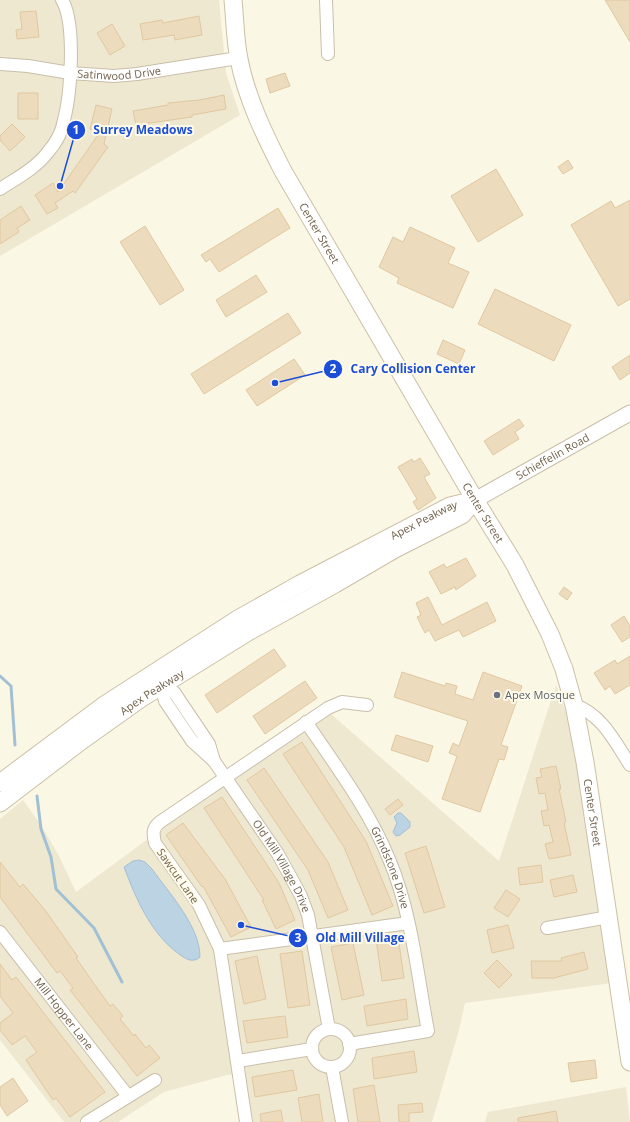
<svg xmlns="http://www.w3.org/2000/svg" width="630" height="1122" viewBox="0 0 630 1122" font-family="'Open Sans',sans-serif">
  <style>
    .residential { fill: #efe8d1 }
    .water { fill: #bbd3e3; stroke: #a2c0d4 }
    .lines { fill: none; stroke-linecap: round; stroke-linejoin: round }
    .stream { stroke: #a2c0d4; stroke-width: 3 }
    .building { fill: #ecdbbc; stroke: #e0c8a0 }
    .minor-casing { stroke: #c9bfaa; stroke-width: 14 }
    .tertiary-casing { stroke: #c9bfaa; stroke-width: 17 }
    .secondary-casing { stroke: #ccc0a7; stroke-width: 19 }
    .minor { stroke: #fff; stroke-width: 12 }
    .tertiary { stroke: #fff; stroke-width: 15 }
    .secondary { stroke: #fff; stroke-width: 17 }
    .worship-dot { fill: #6b7280; stroke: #fefbeb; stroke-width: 1.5 }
    .labels { text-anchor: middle; stroke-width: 4; stroke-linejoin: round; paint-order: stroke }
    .street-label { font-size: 11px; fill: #72624c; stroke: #fefbeb }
    .worship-label { font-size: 11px; fill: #5b616d; stroke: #fefbeb; text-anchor: start }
    .leader { fill: none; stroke: #1d4ed8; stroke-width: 1.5 }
    .callout-dot { fill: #1d4ed8; stroke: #fefbeb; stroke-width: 1.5 }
    .mark-label { font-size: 12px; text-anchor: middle; font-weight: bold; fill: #fff }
    .callout-label { font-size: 12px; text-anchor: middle; font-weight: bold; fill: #1d4ed8; stroke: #fefbeb; stroke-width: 4; stroke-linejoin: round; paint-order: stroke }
  </style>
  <rect width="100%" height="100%" fill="#fbf7e5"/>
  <!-- residential -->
  <path class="residential" d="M 0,0 L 219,0 L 226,73 L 240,115 L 0,256 Z
    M 556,685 L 570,724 L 577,763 L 612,983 L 465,1003 L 459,1030 L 432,1122 L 253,1122 L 244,1073 L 227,1075 L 164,1092 L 118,1122 L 64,1122 L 0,1040 L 0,819 L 23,800 L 41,825 L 59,856 L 76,892 L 164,827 L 331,714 L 499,861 Z
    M 626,1087 L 630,1122 L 485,1122 L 488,1112 Z"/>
  <!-- water -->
  <path class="water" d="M 398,813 L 401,813 L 410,822 L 410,827 L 400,835 L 396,836 L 393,832 L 397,823 L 394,817 Z
    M 139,860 L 145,862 L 152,869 C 169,893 200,926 200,957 C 193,963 187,960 179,954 C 151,934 136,899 124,867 L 133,861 Z"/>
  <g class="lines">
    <!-- stream -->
    <path class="stream" d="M 0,676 L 11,686 L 15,745
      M 37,796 L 41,829 L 51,857 L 56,889 L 94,928 L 122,982"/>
  </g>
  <!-- building -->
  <path class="building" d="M 605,0 L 630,0 L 630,42 Z
    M 36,11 L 39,37 L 17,39 L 16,30 L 22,29 L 20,12 Z
    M 199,16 L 202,35 L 175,40 L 174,35 L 143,40 L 140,24 L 162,20 L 163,23 Z
    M 112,24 L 125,46 L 110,55 L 97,33 Z
    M 285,73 L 290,86 L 270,93 L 266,79 Z
    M 18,93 L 38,93 L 38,119 L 18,119 Z
    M 224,95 L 226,109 L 192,115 L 192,117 L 136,125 L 133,111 L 168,105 L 168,103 L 199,100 Z
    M 96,105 L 112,109 L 104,144 L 108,147 L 75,193 L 73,191 L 55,203 L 58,208 L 47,214 L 35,195 L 53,183 L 58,192 L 82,158 L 100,132 L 90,129 Z
    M 12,124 L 25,137 L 10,151 L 0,140 L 0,136 Z
    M 568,160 L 573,168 L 563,174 L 558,167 Z
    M 496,169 L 523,215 L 478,242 L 451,196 Z
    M 630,200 L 630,299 L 618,306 L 571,225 L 611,201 L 615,208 Z
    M 21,206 L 30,220 L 17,228 L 19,232 L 0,244 L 0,220 Z
    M 278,208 L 290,228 L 219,272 L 210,259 L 206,262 L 201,255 Z
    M 145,226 L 184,290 L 160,305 L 120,242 Z
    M 410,227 L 455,248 L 448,263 L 469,272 L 453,308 L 397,283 L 399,278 L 379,267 L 393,237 L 403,242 Z
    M 256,275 L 267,292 L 226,317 L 216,300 Z
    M 495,289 L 571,325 L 554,361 L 478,324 Z
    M 288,313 L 301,333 L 204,394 L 191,374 Z
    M 443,340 L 465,350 L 459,364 L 437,354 Z
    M 630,355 L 630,373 L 620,380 L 612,367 Z
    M 294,359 L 305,375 L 257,406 L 246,390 Z
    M 519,419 L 524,426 L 515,432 L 519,439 L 493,455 L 484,441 Z
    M 420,458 L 430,474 L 424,477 L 436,498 L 418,510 L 413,502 L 417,499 L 398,467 L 412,459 L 414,462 Z
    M 466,558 L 476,576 L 456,590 L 455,587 L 441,594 L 429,572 L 444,564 L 446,568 Z
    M 564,587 L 572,593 L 567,600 L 559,594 Z
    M 428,597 L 442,625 L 487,602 L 496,621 L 463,637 L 459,630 L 435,641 L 429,630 L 425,633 L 417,617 L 421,615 L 416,603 Z
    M 624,616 L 630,626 L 630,637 L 622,642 L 611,625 Z
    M 274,649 L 286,666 L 217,713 L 205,695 Z
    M 630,656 L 630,685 L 615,694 L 610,686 L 605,690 L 594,673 L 615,660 L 617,664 Z
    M 402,672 L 445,686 L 446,683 L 457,686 L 455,694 L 473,700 L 483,672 L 522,686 L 501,745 L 508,747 L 504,760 L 499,759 L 480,812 L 442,799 L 457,756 L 449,753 L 453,743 L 459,746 L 468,721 L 394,697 Z
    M 305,681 L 317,698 L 265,734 L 253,716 Z
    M 396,735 L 433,746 L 428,762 L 391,750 Z
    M 302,742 L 366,841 L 393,906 L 372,915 L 344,847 L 283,754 Z
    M 556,766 L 561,789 L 559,789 L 566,822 L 564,823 L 571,855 L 549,859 L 545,844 L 553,842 L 549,825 L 544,826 L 541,811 L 548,810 L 545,793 L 539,794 L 536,778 L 542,777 L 540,769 Z
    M 264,768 L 328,862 L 348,910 L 328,918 L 308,870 L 247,780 Z
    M 222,797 L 279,883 L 295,920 L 276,929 L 262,900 L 264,900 L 204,808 Z
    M 398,799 L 403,805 L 390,815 L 385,809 Z
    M 183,823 L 225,879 L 251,927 L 231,937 L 203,886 L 202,887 L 166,835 Z
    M 426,846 L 445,907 L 424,913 L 405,853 Z
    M 0,862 L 20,887 L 23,884 L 45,910 L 78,957 L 76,958 L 97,988 L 110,1006 L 113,1004 L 123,1016 L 120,1019 L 134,1036 L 135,1034 L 146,1048 L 149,1045 L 160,1058 L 137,1076 L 70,990 L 73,988 L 60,971 L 57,973 L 0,897 Z
    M 541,865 L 543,882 L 520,885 L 518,868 Z
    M 573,875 L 577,892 L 554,897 L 550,880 Z
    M 506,890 L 520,899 L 508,917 L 494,908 Z
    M 508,925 L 514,948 L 492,953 L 487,930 Z
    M 398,936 L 404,978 L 382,981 L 376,939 Z
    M 353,943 L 364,995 L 342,1000 L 331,947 Z
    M 302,951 L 310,1005 L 288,1008 L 280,954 Z
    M 584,952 L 588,969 L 554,978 L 532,978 L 531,961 L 562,961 L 561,958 Z
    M 257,956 L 266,999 L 244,1004 L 235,961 Z
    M 497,960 L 512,975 L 499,988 L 484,973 Z
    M 0,964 L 12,980 L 16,977 L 105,1092 L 70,1117 L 56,1098 L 53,1100 L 46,1090 L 26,1060 L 37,1052 L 25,1036 L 12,1045 L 0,1030 L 0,1023 L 13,1013 L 0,996 Z
    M 406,999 L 408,1019 L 367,1026 L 364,1006 Z
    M 285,1016 L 288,1037 L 247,1043 L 243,1021 Z
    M 414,1051 L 417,1072 L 374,1079 L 372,1058 Z
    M 595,1060 L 597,1078 L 571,1082 L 568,1063 Z
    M 293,1070 L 297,1090 L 255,1097 L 252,1077 Z
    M 13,1078 L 28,1101 L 7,1116 L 0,1105 L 0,1087 Z
    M 374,1085 L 380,1122 L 358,1122 L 353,1089 Z
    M 319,1094 L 323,1122 L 302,1122 L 298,1098 Z
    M 422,1103 L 423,1112 L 409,1113 L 409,1122 L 399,1122 L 398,1105 Z
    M 281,1110 L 283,1122 L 261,1122 L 260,1114 Z
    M 556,1111 L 558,1122 L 518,1122 L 518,1118 Z"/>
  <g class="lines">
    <defs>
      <g id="minor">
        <path d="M 326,0 L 328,54"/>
        <path id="s1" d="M 0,64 L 28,66 L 70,73 L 114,76 L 137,74 L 238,58"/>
        <path d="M 0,189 C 17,178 36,168 48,152 C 56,143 62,132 64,120 C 71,93 76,23 62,0"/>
        <path d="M 160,682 L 165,701 L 192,741 L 214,761"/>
        <path id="s2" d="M 162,686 L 174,692 L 209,744 L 214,761 L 278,854 L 301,896 L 308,915 L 329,1029"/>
        <path d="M 574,705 C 602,714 615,742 630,765"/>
        <path id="s3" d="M 306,722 C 336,766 369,810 389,859 C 412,913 417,974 428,1031 L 349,1044"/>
        <path d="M 547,928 L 609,917"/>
        <path id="s4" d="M 0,932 L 128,1096"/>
        <path d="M 220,949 L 408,923"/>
        <circle cx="331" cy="1048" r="19"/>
        <path d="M 238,1061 L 312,1049"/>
        <path d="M 332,1067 L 342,1122"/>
        <path d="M 87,1122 L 155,1080"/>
        <path d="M 246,1122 L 220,949 L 199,905 L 155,843 C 153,834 152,828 160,822 L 328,708 L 342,702 L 367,705"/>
      </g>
      <g id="tertiary">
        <path id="s5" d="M 475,500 L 630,413"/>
      </g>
      <g id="secondary">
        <path id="s6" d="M 233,0 C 235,19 235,40 239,59 C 246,97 265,136 283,171 L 475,500 L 515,565 L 550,634 L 564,669 L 574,705 L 585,762 L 630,1062"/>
        <path id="s7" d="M 0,783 L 103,706 L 238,619 L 300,584 L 450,506 L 475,500"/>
        <path id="s8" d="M 0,803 L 81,741 L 140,699 L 248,632 L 335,584 L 395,549 L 462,515 L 475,500"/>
      </g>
    </defs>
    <!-- minor casing -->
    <use href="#minor" class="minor-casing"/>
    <!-- tertiary casing -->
    <use href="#tertiary" class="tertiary-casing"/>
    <!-- secondary casing -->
    <use href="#secondary" class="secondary-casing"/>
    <!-- minor -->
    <use href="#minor" class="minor"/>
    <!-- tertiary -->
    <use href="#tertiary" class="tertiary"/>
    <!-- secondary -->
    <use href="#secondary" class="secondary"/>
  </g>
  <!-- markers -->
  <circle class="worship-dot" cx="497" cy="695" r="4"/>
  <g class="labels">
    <!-- street labels -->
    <g class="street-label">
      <text dy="4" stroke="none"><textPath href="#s1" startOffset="120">Satinwood Drive</textPath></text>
      <text dy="4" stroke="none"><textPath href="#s6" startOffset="252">Center Street</textPath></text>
      <text dy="4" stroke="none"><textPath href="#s5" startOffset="89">Schieffelin Road</textPath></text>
      <text dy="4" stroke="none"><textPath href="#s6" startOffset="576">Center Street</textPath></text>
      <text dy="4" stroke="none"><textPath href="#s7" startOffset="500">Apex Peakway</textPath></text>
      <text dy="4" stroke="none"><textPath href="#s8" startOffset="188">Apex Peakway</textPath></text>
      <text dy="4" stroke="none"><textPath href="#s6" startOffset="899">Center Street</textPath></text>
      <text dy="4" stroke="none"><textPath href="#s2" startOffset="219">Old Mill Village Drive</textPath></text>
      <text dy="4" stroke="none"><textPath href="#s3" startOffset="169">Grindstone Drive</textPath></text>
      <text transform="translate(178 876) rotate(55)" y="4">Sawcut Lane</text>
      <text dy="4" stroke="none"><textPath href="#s4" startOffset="104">Mill Hopper Lane</textPath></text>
    </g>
    <!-- worship labels -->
    <g class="worship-label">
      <text x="505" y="699">Apex Mosque</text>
    </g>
  </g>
  <!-- callouts -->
  <path class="leader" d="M60 186L76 130M275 383L333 369M241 925L298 938"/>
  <g class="callout-dot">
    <circle cx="60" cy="186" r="4"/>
    <circle cx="275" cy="383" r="4"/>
    <circle cx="241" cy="925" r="4"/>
    <circle cx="76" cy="130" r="10"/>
    <circle cx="333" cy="369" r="10"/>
    <circle cx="298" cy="938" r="10"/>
  </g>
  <g class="mark-label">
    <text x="76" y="134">1</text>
    <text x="333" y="373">2</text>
    <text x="298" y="942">3</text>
  </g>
  <g class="callout-label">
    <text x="143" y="134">Surrey Meadows</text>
    <text x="413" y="373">Cary Collision Center</text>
    <text x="360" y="942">Old Mill Village</text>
  </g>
</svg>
